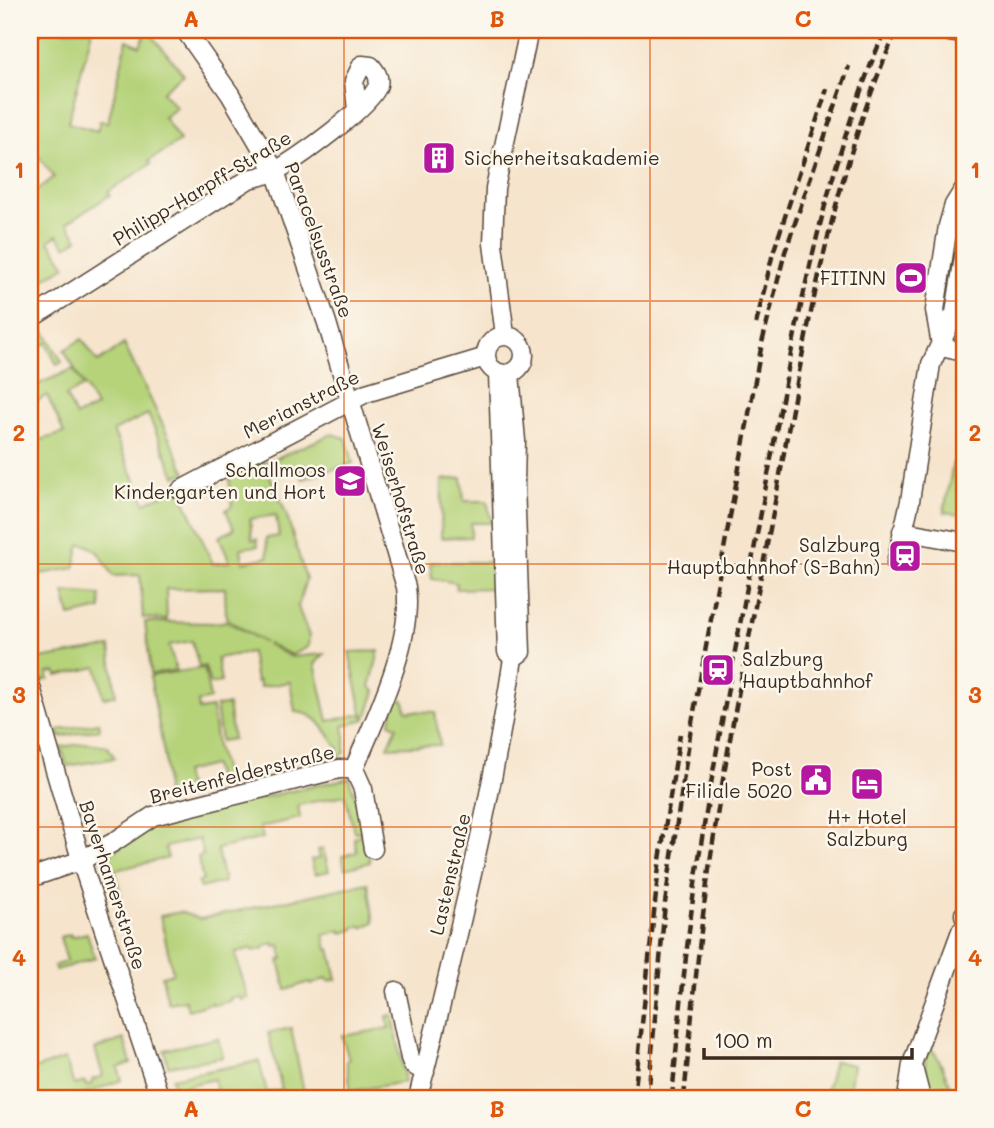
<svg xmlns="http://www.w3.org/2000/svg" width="994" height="1128" viewBox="0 0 994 1128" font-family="Mali,sans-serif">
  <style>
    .green { fill: #b6d37a; stroke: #787e4c; stroke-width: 2; fill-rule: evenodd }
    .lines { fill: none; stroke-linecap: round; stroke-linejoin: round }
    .minor-casing { stroke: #574638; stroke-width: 21 }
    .major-casing { stroke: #574638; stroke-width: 26 }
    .minor { stroke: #fff; stroke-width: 18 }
    .major { stroke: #fff; stroke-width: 23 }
    .rail { stroke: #3b2a1e; stroke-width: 4.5; stroke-dasharray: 10 5; stroke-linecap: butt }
    .grid { fill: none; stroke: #df570d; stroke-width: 2; stroke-opacity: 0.55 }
    .labels { text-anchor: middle; stroke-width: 5; stroke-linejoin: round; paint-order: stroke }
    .poi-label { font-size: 19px; fill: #3b2a1e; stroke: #fbf7ec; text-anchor: end }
    .street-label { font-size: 19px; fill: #3b2a1e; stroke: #fbf7ec }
    .neatline { fill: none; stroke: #df570d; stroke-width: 2.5 }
    .grid-label { font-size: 23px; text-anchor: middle; font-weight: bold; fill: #df570d }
  </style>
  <rect width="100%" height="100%" fill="#fbf7ec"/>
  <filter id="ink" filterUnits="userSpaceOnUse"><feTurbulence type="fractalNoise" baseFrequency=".0143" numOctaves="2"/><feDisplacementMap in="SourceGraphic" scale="14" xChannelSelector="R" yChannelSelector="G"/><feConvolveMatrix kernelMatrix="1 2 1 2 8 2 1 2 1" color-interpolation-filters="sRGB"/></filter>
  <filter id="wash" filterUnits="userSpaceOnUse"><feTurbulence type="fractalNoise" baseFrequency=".00686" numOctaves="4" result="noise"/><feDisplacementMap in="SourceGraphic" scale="28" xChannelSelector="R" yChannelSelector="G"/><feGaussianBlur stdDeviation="1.57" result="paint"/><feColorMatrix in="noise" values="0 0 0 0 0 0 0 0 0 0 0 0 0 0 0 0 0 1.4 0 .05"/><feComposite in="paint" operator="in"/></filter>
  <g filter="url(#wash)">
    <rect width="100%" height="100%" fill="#f6e4cc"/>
    <!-- green -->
    <path class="green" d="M 44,30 L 92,30 L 68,123 L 97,131 L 100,121 L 108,122 L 127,40 L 140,46 L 147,30 L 184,74 L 162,92 L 177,108 L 164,117 L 180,141 L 149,161 L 151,164 L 108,192 L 110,195 L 67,223 L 78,239 L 66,247 L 57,235 L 49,241 L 66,266 L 40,281 L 30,259 L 30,196 L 54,177 L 30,145 L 30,69 L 33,67 L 36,37 Z
      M 38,320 L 62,362 L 57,365 L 46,343 L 30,350 L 30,323 Z
      M 82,339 L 98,362 L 124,344 L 186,473 L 175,476 L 148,414 L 113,431 L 145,503 L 179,487 L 213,564 L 230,562 L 219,537 L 234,529 L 226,510 L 232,506 L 229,477 L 264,462 L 286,513 L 306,579 L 298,607 L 309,636 L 308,647 L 292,655 L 267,644 L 291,657 L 324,654 L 315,664 L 328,721 L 361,714 L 365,719 L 343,726 L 345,737 L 345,753 L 329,761 L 318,762 L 318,759 L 327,757 L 339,749 C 324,731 320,713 295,712 L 290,682 L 260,687 L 259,681 L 256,682 L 251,652 L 217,658 L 221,682 L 210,684 L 205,666 L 199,667 L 192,641 L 169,645 L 176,670 L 151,674 L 145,622 L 216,623 L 226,621 L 265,643 L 226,618 L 225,588 L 166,589 L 167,620 L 143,618 L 140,575 L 113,576 C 104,561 99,546 80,544 L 74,568 L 30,576 L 30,443 L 64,433 L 47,395 L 30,406 L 30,388 L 73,369 L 84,386 L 66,396 L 76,416 L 96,407 L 64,350 ZM 276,515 L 279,536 L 266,538 L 268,557 L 243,562 L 241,548 L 258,546 L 257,539 L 252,540 L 250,519 Z
      M 332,434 L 346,438 L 353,463 L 303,479 L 299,468 L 282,473 L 267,462 Z
      M 953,463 L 964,465 L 964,515 L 944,512 Z
      M 462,478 L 464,501 L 487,501 L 492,523 L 471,523 L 471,537 L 441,538 L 442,480 Z
      M 441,562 L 492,562 L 494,588 L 456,589 L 457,583 L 432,579 L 430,563 Z
      M 64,592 L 100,595 L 101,609 L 70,616 Z
      M 110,647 L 116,695 L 104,698 L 97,667 L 57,676 L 56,672 L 47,673 L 49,679 L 42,681 L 34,660 Z
      M 379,651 L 370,687 L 375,691 L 366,718 L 362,712 L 349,652 Z
      M 204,668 L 210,699 L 198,702 L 199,710 L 212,708 L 217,746 L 228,787 L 219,789 L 213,765 L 184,772 L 189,796 L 166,800 L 165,759 L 150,676 Z
      M 394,698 L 404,700 L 406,711 L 435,712 L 440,745 L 388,747 L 397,727 L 390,723 Z
      M 228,705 L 233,739 L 221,741 L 216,706 Z
      M 99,723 L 100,729 L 60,737 L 58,730 Z
      M 87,743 L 107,746 L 115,758 L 67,766 L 61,747 Z
      M 349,778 L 366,831 L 354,832 L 345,795 L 298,805 L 300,818 L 260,827 L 263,838 L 217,849 L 224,882 L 200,888 L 198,882 L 203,881 L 198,857 L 203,855 L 199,839 L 165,847 L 168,858 L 115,870 L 121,896 L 116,898 L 103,859 L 154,822 Z
      M 364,833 L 370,862 L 345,869 L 342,856 L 357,852 L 354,838 Z
      M 323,849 L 329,871 L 315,874 L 311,860 L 320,858 L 318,850 Z
      M 368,883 L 374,922 L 363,928 L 362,926 L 353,928 L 353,930 L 342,933 L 341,930 L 324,935 L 327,950 L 330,949 L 337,979 L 329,981 L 327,978 L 311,985 L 309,982 L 286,990 L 279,960 L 283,959 L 280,945 L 275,946 L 274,943 L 264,946 L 264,949 L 253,951 L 252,948 L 235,953 L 248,998 L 241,1000 L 239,996 L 230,998 L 230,1001 L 213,1005 L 212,1003 L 188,1010 L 185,1000 L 168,1003 L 162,976 L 173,973 L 160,916 L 180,912 L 200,919 Z
      M 87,933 L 95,958 L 56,970 L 54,966 L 67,961 L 60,937 L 70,934 L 71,937 Z
      M 393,1015 L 405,1082 L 351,1091 L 346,1061 L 349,1060 L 342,1036 L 389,1028 L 387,1016 Z
      M 291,1028 L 304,1092 L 315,1090 L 316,1098 L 218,1098 L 214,1079 L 185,1086 L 186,1092 L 176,1095 L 172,1078 L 259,1061 L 267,1093 L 282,1090 L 268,1033 Z
      M 218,1038 L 223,1057 L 168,1066 L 164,1050 Z
      M 124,1039 L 131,1063 L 118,1068 L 122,1080 L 74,1098 L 38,1098 L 30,1070 L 65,1059 L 74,1085 L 85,1082 L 86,1086 L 93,1084 L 92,1080 L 103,1076 L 95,1049 Z
      M 929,1047 C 940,1057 945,1073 950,1087 L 947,1089 L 940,1085 L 926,1092 L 925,1057 Z
      M 834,1061 L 853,1065 L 848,1098 L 824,1098 Z"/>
  </g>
  <g filter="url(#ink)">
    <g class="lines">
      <defs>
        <path id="minor" d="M 185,30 L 230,94 L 275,171 L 327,323 L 406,587 C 414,641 375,719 354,769 L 363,789 L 373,849
          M 30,31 L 31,30
          M 30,319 L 249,179 C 258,177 268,175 275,171 C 295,161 373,105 378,85 C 380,77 376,72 371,66 L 362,65 L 354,81 L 357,110
          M 505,335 L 493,244 L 495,188 L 529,30
          M486 355a19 19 0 1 1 38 0a19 19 0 1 1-38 0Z
          M 941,345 L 935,310 L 948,226 L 954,205 L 964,189
          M 941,347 L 964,352
          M 498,373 L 507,652 L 513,658
          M 181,490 L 366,393 L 486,357
          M 902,531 L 964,542
          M 896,563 L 910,501 L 931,364 L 955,313 L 964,257
          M 30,684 L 85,873 L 160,1098
          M 30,878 L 82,860 L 114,842 L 153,816 L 339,769 L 354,769
          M 964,915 L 964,914
          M 396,991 L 410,1058 L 413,1065 L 425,1072
          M 914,1071 L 921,1098
          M 418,1098 C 454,952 491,807 513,658 L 521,652 L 515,484 L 516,441 L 510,374
          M 907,1098 L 912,1064 L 961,931"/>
        <path id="major" d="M 952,30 L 964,31"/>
      </defs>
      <!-- minor casing -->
      <use href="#minor" class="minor-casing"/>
      <!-- major casing -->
      <use href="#major" class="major-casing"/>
      <!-- minor -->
      <use href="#minor" class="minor"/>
      <!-- major -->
      <use href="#major" class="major"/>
      <!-- rail -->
      <path class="rail" d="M 756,324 L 773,253 L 827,89
        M 942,1092 L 945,1098
        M 634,1098 L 659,866 L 680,734
        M 648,1098 L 665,903 L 691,728 L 762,343 L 785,252 L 849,66
        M 672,1098 C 678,1029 685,960 694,891 C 712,766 737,642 760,518 C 791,352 818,185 885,30
        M 684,1098 C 692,1013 700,927 713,842 C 730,728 754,615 775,502 C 804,345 831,175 897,30"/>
    </g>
  </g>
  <!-- grid -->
  <path class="grid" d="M 344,30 L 344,1098M 650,30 L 650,1098M 30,301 L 964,301M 30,564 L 964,564M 30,827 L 964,827"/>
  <!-- icons -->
  <defs>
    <symbol id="building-square" viewBox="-11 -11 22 22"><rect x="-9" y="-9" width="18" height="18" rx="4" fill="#b5179e" stroke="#fbf7ec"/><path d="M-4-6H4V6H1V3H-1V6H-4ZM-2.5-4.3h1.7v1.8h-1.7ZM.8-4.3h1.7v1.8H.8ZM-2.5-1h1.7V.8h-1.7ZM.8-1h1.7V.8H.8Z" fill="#fff"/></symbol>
    <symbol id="stadium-square" viewBox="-11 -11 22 22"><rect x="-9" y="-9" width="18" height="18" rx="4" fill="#b5179e" stroke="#fbf7ec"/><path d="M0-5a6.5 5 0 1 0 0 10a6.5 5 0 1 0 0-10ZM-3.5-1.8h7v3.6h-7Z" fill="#fff"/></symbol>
    <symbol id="school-square" viewBox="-11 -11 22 22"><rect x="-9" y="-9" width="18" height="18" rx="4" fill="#b5179e" stroke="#fbf7ec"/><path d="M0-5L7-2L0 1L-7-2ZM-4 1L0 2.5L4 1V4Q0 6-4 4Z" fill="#fff"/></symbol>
    <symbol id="station-square" viewBox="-11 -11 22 22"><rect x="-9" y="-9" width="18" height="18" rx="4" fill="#b5179e" stroke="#fbf7ec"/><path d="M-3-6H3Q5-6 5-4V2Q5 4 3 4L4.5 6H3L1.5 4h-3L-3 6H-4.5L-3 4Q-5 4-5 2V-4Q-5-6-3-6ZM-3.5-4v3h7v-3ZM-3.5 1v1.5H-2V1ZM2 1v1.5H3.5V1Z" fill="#fff"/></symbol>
    <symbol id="civic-square" viewBox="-11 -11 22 22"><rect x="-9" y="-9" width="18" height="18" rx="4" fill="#b5179e" stroke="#fbf7ec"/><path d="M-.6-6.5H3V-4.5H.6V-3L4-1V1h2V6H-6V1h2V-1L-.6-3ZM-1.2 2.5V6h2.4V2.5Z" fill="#fff"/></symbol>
    <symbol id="hotel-square" viewBox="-11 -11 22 22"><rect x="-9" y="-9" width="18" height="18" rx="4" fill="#b5179e" stroke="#fbf7ec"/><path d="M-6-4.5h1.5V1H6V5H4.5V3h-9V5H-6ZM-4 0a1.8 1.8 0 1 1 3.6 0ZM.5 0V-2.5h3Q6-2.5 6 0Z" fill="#fff"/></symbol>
  </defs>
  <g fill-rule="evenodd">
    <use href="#building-square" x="420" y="139" width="38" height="38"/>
    <use href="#stadium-square" x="892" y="259" width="38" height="38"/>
    <use href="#school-square" x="331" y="462" width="38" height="38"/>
    <use href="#station-square" x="886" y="537" width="38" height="38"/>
    <use href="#station-square" x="699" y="651" width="38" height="38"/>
    <use href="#civic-square" x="797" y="761" width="38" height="38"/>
    <use href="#hotel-square" x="848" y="765" width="38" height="38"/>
  </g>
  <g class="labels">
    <!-- poi labels -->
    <g class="poi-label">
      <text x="464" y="165" text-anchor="start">Sicherheitsakademie</text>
      <text x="886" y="285">FITINN</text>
      <text x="326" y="477">Schallmoos<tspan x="326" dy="22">Kindergarten und Hort</tspan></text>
      <text x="880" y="552">Salzburg<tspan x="880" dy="22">Hauptbahnhof (S-Bahn)</tspan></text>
      <text x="742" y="666" text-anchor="start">Salzburg<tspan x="742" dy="22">Hauptbahnhof</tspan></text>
      <text x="792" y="776">Post<tspan x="792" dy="22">Filiale 5020</tspan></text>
      <text x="867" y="824" text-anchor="middle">H+ Hotel<tspan x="867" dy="22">Salzburg</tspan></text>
    </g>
    <!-- street labels -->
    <g class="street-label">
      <text transform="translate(202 188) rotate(-31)" y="7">Philipp-Harpff-Straße</text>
      <text transform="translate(319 240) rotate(70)" y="7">Paracelsusstraße</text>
      <text transform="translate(301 404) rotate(-27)" y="7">Merianstraße</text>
      <text transform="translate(401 499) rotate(73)" y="7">Weiserhofstraße</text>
      <text transform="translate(242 774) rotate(-14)" y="7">Breitenfelderstraße</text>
      <text transform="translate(450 874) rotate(-77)" y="7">Lastenstraße</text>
      <text transform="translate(113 885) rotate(72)" y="7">Bayerhamerstraße</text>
    </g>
  </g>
  <!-- margin -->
  <rect width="994" height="1128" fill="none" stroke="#fbf7ec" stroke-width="77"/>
  <!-- scale -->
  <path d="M704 1048v10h208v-10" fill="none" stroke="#3b2a1e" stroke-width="3.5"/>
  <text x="714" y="1048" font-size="21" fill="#3b2a1e" stroke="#fbf7ec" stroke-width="5" paint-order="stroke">100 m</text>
  <rect x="38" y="38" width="918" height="1052" class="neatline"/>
  <g class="grid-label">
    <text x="191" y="27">A</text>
    <text x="497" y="27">B</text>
    <text x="803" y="27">C</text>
    <text x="19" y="178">1</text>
    <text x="975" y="178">1</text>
    <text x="19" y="441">2</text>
    <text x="975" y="441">2</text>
    <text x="19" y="703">3</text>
    <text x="975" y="703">3</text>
    <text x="19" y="966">4</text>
    <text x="975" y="966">4</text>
    <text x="191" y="1117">A</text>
    <text x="497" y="1117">B</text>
    <text x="803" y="1117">C</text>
  </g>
</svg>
